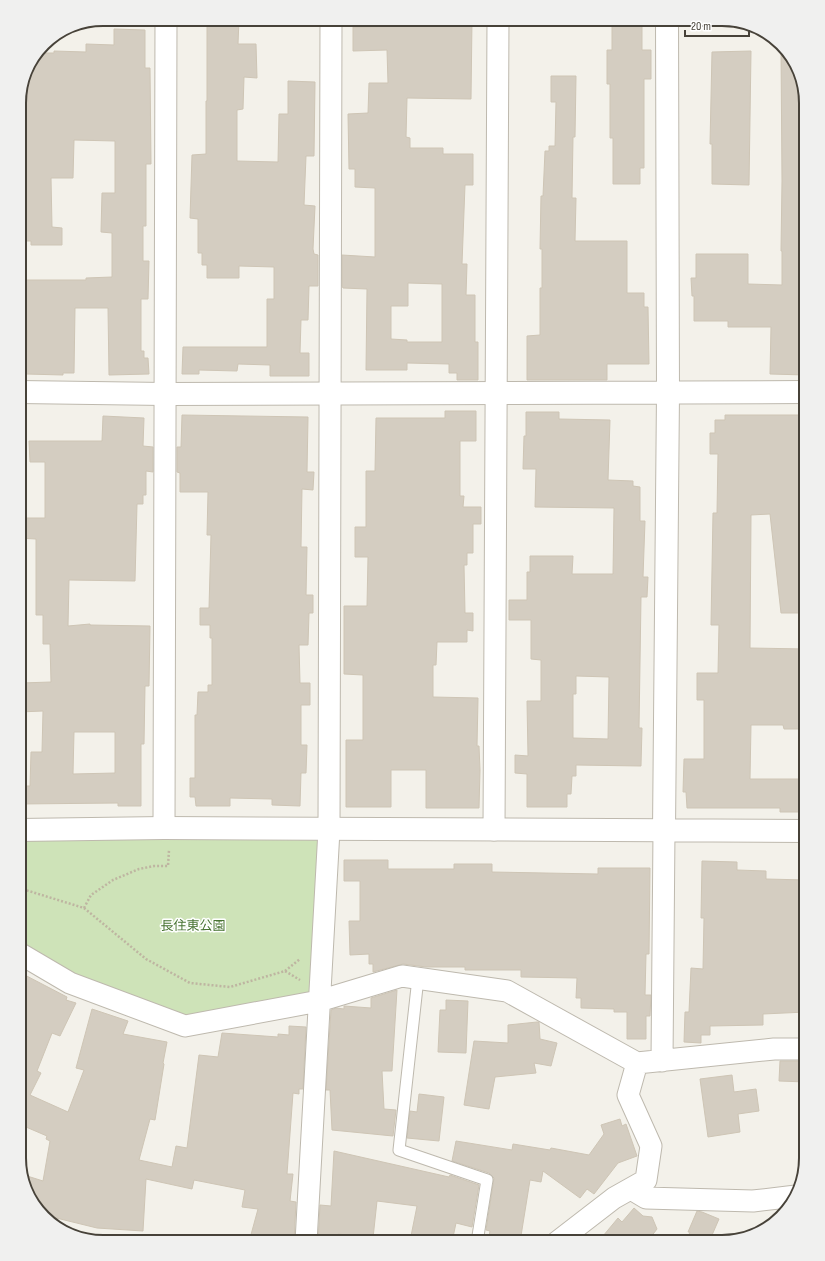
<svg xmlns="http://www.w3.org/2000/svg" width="825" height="1261" viewBox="0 0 825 1261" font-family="'Sofia Sans Condensed','Noto Sans JP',sans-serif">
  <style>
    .green { fill: #cee3b8 }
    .building { fill: #d4cdc1; stroke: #cec5b5; fill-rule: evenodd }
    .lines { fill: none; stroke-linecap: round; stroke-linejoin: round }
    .service-casing { stroke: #beb9ae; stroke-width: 13 }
    .minor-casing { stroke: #beb9ae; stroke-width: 23 }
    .tertiary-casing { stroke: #beb9ae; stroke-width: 24 }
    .path { stroke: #beb5a1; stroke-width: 2.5; stroke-dasharray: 2 2; stroke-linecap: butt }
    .service { stroke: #fff; stroke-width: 11 }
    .minor { stroke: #fff; stroke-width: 21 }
    .tertiary { stroke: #fff; stroke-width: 22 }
    .labels { text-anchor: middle; stroke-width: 3; stroke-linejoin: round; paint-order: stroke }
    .park-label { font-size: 13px; fill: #487332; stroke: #fff }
    .rim { fill: none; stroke: #474239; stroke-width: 2 }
  </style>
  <rect width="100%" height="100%" fill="#f3f1ea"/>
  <!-- green -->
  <path class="green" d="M 19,830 L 329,830 L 319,1001 L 185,1026 L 19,953 Z"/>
  <!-- building -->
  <path class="building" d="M 207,19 L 239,19 L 238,44 L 256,44 L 257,78 L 244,77 L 243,109 L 237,110 L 237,161 L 278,162 L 279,114 L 288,114 L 288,81 L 315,82 L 314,156 L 306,156 L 304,205 L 315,206 L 313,249 L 314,254 L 318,255 L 318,286 L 309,286 L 308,320 L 301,320 L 300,353 L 309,353 L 309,376 L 270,376 L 270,365 L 238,364 L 237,371 L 199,370 L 199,374 L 182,374 L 183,347 L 267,347 L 267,299 L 274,299 L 274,267 L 239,266 L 239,278 L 207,278 L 207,265 L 202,265 L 202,253 L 198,253 L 198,219 L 190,218 L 192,155 L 206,154 L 206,101 L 207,101 Z
    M 427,19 L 472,19 L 471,99 L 407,98 L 406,137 L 410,138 L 410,148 L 443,148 L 443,154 L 473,154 L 473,185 L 465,185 L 462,264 L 467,264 L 466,295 L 475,295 L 475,342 L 478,342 L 478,380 L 457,380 L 457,373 L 449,373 L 449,364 L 407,363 L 407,370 L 366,370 L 367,289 L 343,288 L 342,286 L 342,255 L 375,257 L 375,188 L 355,187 L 355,169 L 349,169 L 348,114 L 368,113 L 369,83 L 388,83 L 387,50 L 353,51 L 353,27 L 427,26 ZM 408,283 L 442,284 L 442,342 L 407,342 L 407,340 L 391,339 L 391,306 L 408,306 Z
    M 612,19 L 642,19 L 642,50 L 651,50 L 651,79 L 644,79 L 644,168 L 640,168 L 640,184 L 613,184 L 613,138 L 610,138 L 610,84 L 607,84 L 607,50 L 612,50 Z
    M 114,29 L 145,30 L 145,68 L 150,68 L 151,164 L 146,164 L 146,226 L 143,226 L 143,261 L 149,261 L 148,299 L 141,299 L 141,351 L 144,351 L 144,358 L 148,358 L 149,374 L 109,375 L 108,308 L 75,308 L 74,373 L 63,373 L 63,375 L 26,374 L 27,330 L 24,330 L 24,306 L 19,305 L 19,280 L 86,280 L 86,278 L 112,277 L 112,233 L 101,232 L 102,193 L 115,193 L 115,141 L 74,140 L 73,178 L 51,178 L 52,227 L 62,228 L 62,245 L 31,245 L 31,241 L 21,241 L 21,219 L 19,219 L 19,98 L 28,66 L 37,53 L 54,53 L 54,51 L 86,52 L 86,44 L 114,45 Z
    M 781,48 L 795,61 L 806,103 L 806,375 L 770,374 L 771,327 L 728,327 L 728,321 L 694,321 L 694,296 L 692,296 L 691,278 L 696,278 L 696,254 L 748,254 L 748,284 L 782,285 L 782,251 L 781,251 L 782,181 Z
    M 751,51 L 749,185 L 712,184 L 712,144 L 710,144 L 712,52 Z
    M 551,76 L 576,76 L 575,137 L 573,137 L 572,198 L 576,198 L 575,241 L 627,241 L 627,293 L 644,293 L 644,307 L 648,307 L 649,364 L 607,364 L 607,380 L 527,380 L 527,336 L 540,335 L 540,288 L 542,288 L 542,249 L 540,249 L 541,196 L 543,196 L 545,151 L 549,151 L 549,146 L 555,146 L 556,102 L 551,102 Z
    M 445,411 L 476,411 L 476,441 L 460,441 L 460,496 L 464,496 L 463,507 L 481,507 L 481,524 L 473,524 L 473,553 L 467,553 L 467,565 L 464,565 L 465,613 L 473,613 L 473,631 L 467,630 L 467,642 L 437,642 L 436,665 L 433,665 L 433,697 L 478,698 L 477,746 L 479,746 L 480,770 L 479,808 L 426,808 L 426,770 L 391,770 L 391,807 L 346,807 L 346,740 L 363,740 L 363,675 L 344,674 L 344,606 L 367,606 L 368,557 L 355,557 L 355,527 L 366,527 L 366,471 L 375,471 L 376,418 L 445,418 Z
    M 526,412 L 559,412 L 559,419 L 610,420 L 608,480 L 633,481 L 633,486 L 640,487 L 640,521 L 645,521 L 643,577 L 648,577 L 647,597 L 641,597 L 639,728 L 642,728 L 641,766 L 576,765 L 576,776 L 572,776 L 571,794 L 567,794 L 567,807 L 527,807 L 527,774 L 515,773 L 515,755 L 528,756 L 527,701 L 541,701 L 541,660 L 531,659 L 531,620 L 509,620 L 509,600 L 527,600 L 527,572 L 530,572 L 530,556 L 573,556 L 572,574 L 613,574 L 614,508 L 535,507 L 536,469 L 523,469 L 524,436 L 526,436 ZM 576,676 L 609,677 L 608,739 L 573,738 L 573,694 L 576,694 Z
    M 182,415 L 308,417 L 307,472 L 314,472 L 313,490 L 302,489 L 301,547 L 307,547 L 306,595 L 313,595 L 313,613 L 309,613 L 308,645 L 299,645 L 300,683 L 310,683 L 310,705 L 301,705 L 301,745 L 307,745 L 306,773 L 301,773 L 300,806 L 272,805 L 272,799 L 230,798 L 230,806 L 196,806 L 195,797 L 190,797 L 190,778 L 195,778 L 195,715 L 197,715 L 198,692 L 208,692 L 208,685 L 212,685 L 212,638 L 210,638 L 210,625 L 200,625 L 200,608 L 209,608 L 211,535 L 207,535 L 208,492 L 180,492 L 180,473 L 177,472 L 177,447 L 181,447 Z
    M 725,415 L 801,415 L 801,428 L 806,428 L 806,613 L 781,613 L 770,514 L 751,515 L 750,648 L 806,649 L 806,729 L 784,729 L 783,725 L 751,725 L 750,779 L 806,779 L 806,812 L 780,812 L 780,808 L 687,808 L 686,792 L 683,792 L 684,759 L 704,759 L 704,700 L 697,700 L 697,673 L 718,673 L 719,625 L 711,625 L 713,513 L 717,513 L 718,454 L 710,454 L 710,433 L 715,433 L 715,420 L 725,420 Z
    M 103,416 L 144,418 L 143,446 L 153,447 L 153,472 L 146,471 L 146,495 L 143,495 L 143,504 L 137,504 L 135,581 L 69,580 L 68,626 L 90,624 L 90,625 L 150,626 L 149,686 L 145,686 L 144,744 L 141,744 L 141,806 L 118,806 L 118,803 L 19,804 L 19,786 L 30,786 L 31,752 L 42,752 L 43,711 L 19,712 L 19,692 L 21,692 L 21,683 L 51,682 L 50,644 L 43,644 L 43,615 L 36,615 L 36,539 L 19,538 L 19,518 L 45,518 L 45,462 L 30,462 L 29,441 L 102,441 ZM 74,732 L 115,732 L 115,773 L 73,774 Z
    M 344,860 L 388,860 L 388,869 L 454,869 L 454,864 L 492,864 L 492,872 L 598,874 L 598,868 L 650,868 L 649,954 L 646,954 L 645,995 L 651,995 L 650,1016 L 646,1016 L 646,1039 L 627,1039 L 627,1012 L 614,1012 L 614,1009 L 581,1008 L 581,998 L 576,998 L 577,978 L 521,977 L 521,970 L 465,970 L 465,967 L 426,967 L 403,964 L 373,972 L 373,964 L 369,964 L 369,954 L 350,955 L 349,921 L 360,921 L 360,881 L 344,881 Z
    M 702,861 L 737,862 L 737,870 L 766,871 L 766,879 L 806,880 L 806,1012 L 763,1014 L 763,1025 L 710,1026 L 710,1035 L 701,1035 L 701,1043 L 684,1042 L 685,1012 L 689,1012 L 691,968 L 703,969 L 704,918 L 701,918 Z
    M 19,972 L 67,997 L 66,1000 L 76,1003 L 60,1036 L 52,1033 L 37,1071 L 41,1073 L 30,1095 L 68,1112 L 84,1070 L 76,1068 L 92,1009 L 128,1021 L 123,1034 L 167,1042 L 163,1063 L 164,1064 L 155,1120 L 150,1119 L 139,1160 L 172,1167 L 176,1146 L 187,1148 L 199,1055 L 218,1057 L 222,1033 L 278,1037 L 278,1034 L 289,1035 L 289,1026 L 306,1027 L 303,1089 L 299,1089 L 299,1094 L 293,1093 L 287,1174 L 293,1174 L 290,1201 L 296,1202 L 294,1242 L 249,1242 L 258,1209 L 242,1207 L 245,1190 L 194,1180 L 192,1189 L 146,1179 L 143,1231 L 97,1228 L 44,1215 L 30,1200 L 24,1175 L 43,1181 L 50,1141 L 46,1139 L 47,1136 L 19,1124 Z
    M 397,990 L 392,1071 L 382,1071 L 384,1109 L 396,1110 L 393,1136 L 332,1130 L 330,1090 L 326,1090 L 331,1010 L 336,1008 L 344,1009 L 344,1006 L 371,1008 L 371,998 Z
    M 446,1000 L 468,1001 L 466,1053 L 438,1052 L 440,1010 L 446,1010 Z
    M 537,1022 L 539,1022 L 540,1039 L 557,1043 L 551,1066 L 534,1063 L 536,1073 L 495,1077 L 489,1109 L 464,1105 L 474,1041 L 508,1043 L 508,1025 Z
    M 780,1061 L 806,1061 L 806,1082 L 779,1081 Z
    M 732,1075 L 734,1092 L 756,1089 L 759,1111 L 738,1114 L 740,1132 L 708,1137 L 700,1079 Z
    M 419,1094 L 444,1097 L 439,1141 L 407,1138 L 410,1111 L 417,1112 Z
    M 620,1119 L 622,1126 L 626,1124 L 637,1156 L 618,1163 L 594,1194 L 587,1189 L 580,1198 L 543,1171 L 541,1182 L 530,1180 L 520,1242 L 488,1242 L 490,1231 L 486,1230 L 494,1178 L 489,1173 L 452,1161 L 456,1141 L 512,1150 L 513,1144 L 550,1150 L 551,1148 L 589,1155 L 604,1134 L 601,1125 Z
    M 334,1151 L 449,1177 L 450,1175 L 479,1185 L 472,1227 L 456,1223 L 452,1242 L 415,1242 L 416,1237 L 411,1236 L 417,1206 L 377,1201 L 373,1238 L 338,1234 L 337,1242 L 318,1242 L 320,1205 L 331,1206 Z
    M 634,1208 L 643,1216 L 652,1217 L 657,1229 L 647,1242 L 598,1242 L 618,1218 L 622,1222 Z
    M 697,1211 L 702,1212 L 719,1219 L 709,1242 L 686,1242 L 690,1232 L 688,1232 Z"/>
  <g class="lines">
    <defs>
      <path id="service" d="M 418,978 L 399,1150 L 487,1180 L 477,1242"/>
      <path id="minor" d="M 164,828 L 166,19
        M 494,830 L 498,19
        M 19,953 L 70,983 L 185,1026 L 319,1001 L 402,976 L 507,991 L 637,1063
        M 662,1061 L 664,831
        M 631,1189 L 646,1198 L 753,1201 L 796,1196
        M 306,1242 L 329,830 L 331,19
        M 557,1242 L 614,1198 L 646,1180 L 651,1146 L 628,1095 L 637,1063 L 774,1049 L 806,1049"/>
      <path id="tertiary" d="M 19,392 L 165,394 L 806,392
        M 19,830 L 164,828 L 806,831
        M 664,831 L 668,393 L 667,19"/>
    </defs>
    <!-- service casing -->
    <use href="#service" class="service-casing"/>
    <!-- minor casing -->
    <use href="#minor" class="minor-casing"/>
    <!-- tertiary casing -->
    <use href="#tertiary" class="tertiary-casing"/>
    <!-- path -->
    <path class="path" d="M 19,888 L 84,908 L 146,959 L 190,983 L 230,987 L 285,971 L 300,980
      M 84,908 L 91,895 L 113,880 L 139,869 L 154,866 L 168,866 L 169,850
      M 285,971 L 300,959"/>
    <!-- service -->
    <use href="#service" class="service"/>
    <!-- minor -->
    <use href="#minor" class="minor"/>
    <!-- tertiary -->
    <use href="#tertiary" class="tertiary"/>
  </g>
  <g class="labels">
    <!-- park labels -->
    <g class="park-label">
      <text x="193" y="930">長住東公園</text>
    </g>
  </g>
  <!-- crop -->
  <path d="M0 0H825V1261H0ZM103 26H722A77 77 0 0 1 799 103V1158A77 77 0 0 1 722 1235H103A77 77 0 0 1 26 1158V103A77 77 0 0 1 103 26Z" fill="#f0f0ef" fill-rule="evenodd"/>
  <path class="rim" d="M103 26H722A77 77 0 0 1 799 103V1158A77 77 0 0 1 722 1235H103A77 77 0 0 1 26 1158V103A77 77 0 0 1 103 26Z"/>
  <!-- scale -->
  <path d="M685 30v6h64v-6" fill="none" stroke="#474239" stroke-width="2"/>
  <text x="691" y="30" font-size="12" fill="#474239" stroke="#ffffff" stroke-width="3" paint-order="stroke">20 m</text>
</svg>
